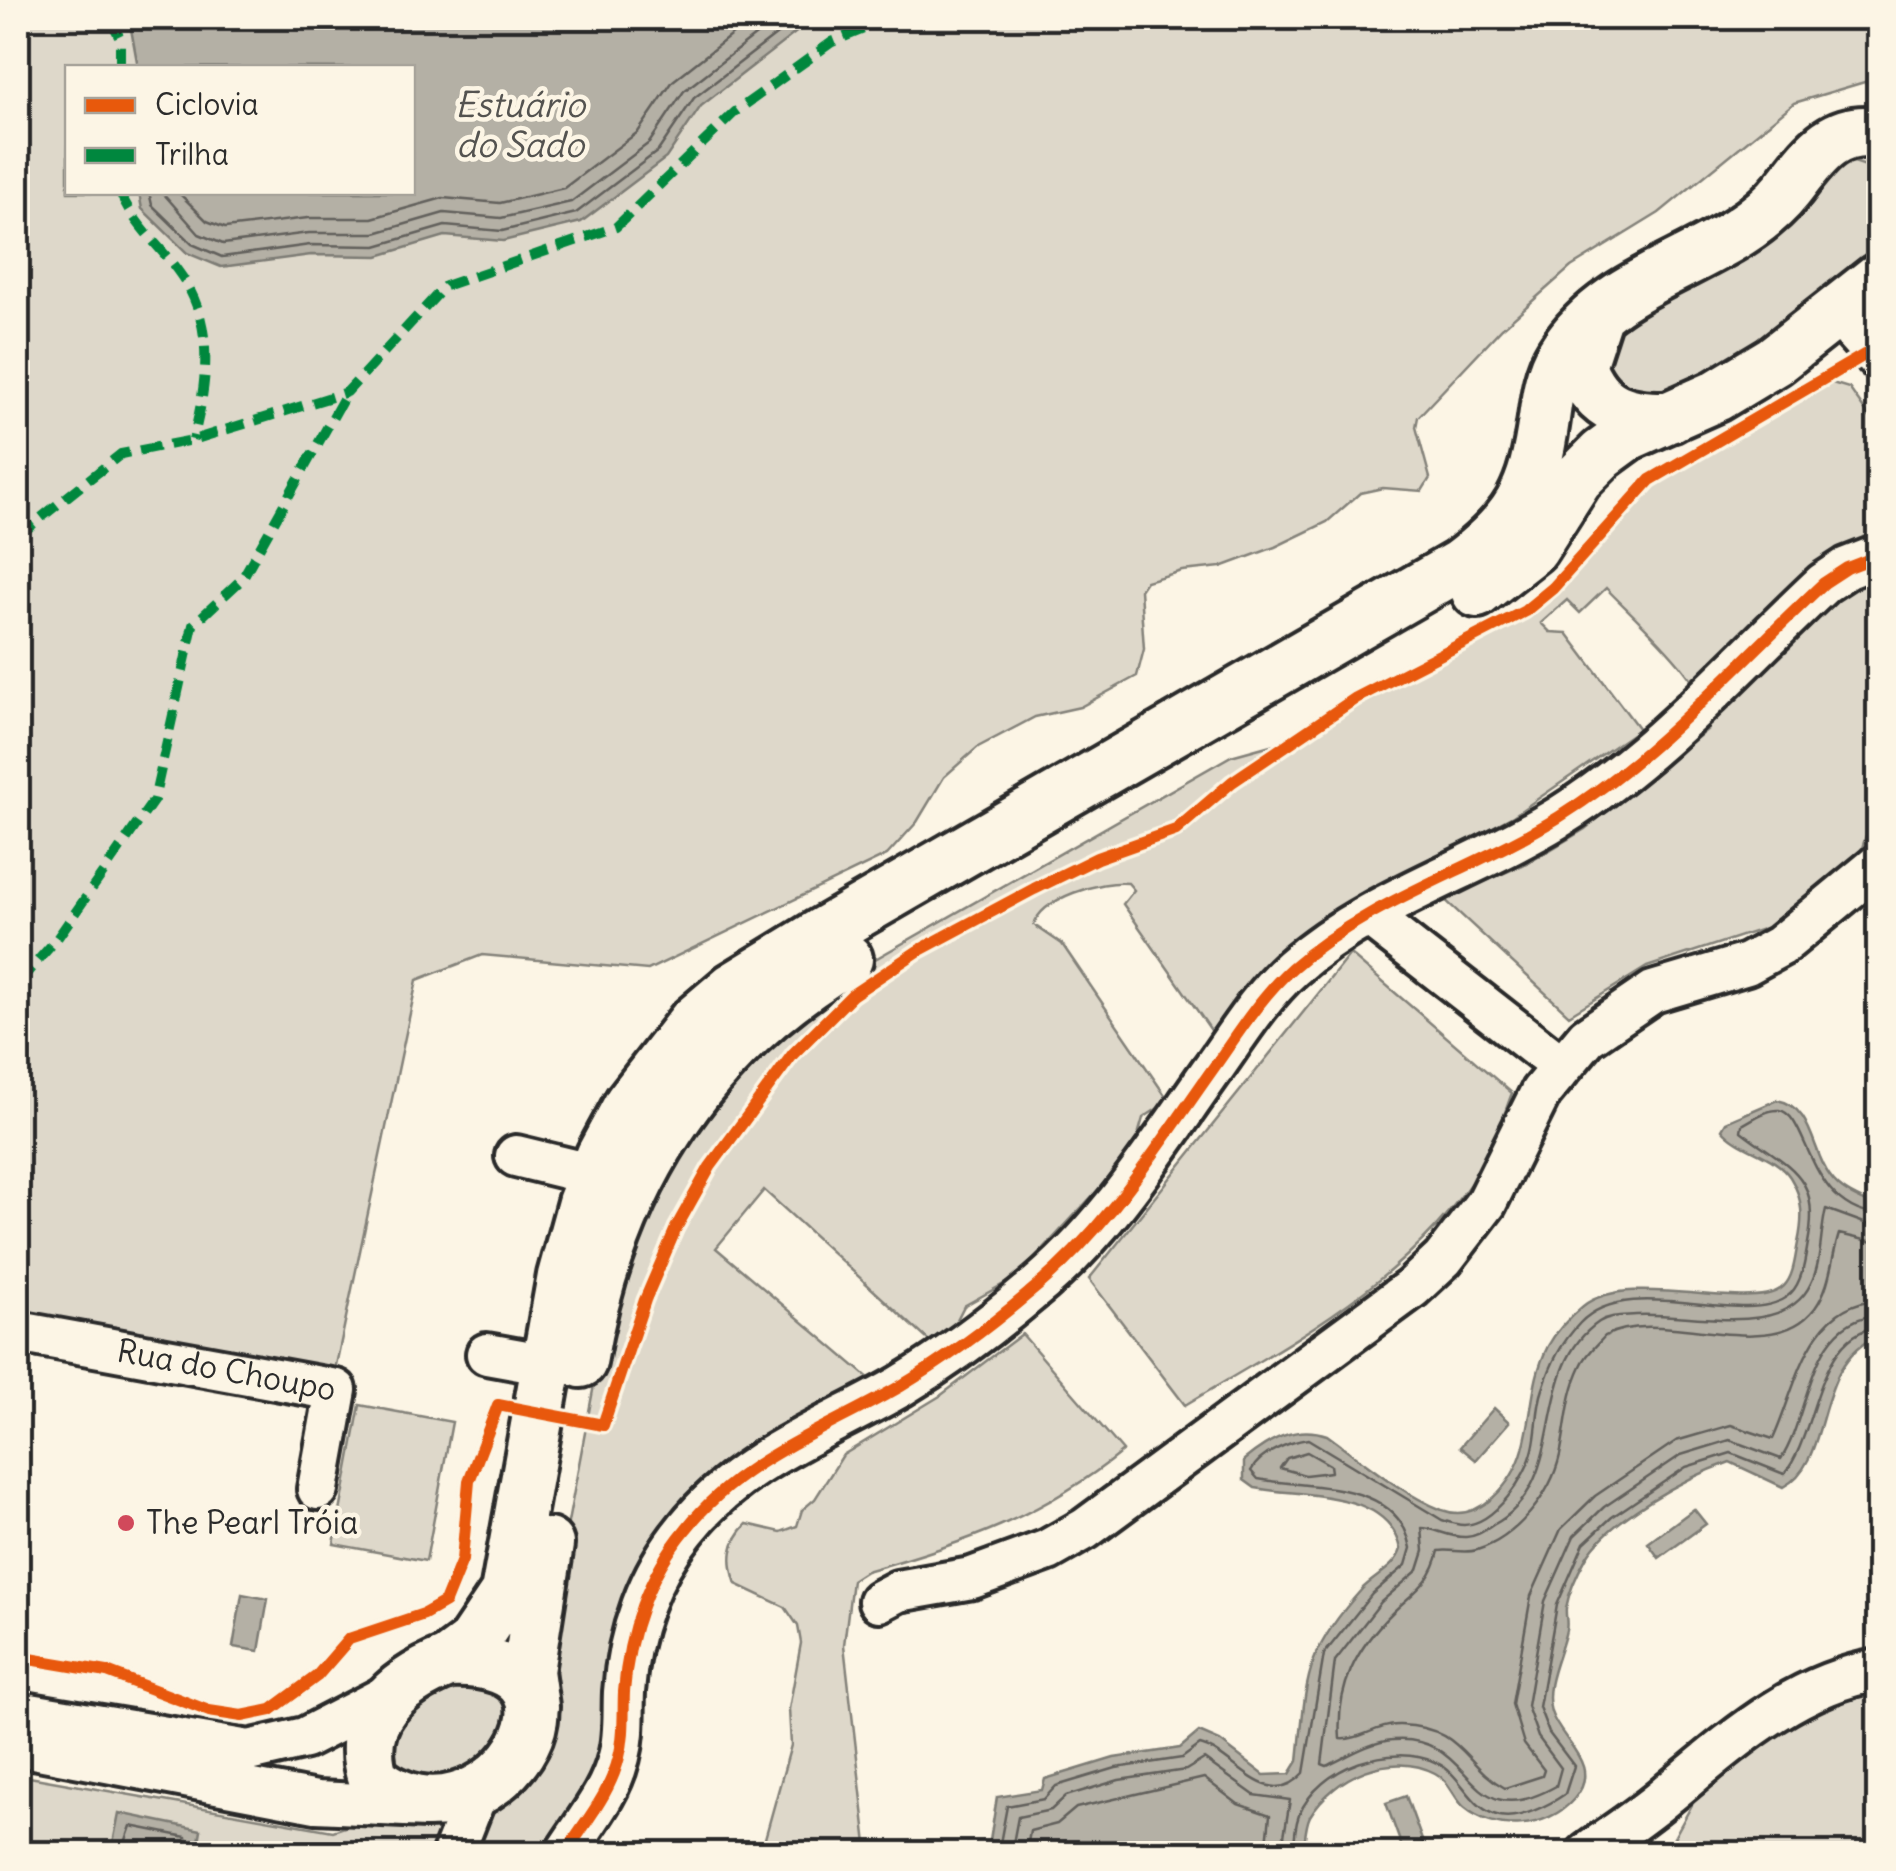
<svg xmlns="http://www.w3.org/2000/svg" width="1896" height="1871" viewBox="0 0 1896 1871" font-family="Delius,sans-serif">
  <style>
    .green { fill: #ded8ca; stroke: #84827a; stroke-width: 2.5; fill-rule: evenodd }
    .water { fill: #b4b0a5; stroke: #7d7b74; stroke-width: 2.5 }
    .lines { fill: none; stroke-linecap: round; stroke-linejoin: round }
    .shore { stroke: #62605c; stroke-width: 2.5 }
    .minor-casing { stroke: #2b2b2b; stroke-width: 48 }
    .major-casing { stroke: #2b2b2b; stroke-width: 58 }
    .minor { stroke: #fcf5e5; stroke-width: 40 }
    .major { stroke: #fcf5e5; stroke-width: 50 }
    .quiet { stroke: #00873e; stroke-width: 10; stroke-dasharray: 20 10; stroke-linecap: butt }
    .cycleway-casing { stroke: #fcf5e5; stroke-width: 19 }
    .cycleway { stroke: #e8590c; stroke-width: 12 }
    .poi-dot { fill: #d1495b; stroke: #fcf5e5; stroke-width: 4 }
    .labels { text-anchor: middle; stroke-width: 9; stroke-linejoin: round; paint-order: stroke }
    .street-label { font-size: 32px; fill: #2b2b2b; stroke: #fcf5e5 }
    .poi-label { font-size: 32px; fill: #2b2b2b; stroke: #fcf5e5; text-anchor: start }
    .water-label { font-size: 35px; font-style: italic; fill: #545350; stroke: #fcf5e5 }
  </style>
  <rect width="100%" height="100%" fill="#fcf5e5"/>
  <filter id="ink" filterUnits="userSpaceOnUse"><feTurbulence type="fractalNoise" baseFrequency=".01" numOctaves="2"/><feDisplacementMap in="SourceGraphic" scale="20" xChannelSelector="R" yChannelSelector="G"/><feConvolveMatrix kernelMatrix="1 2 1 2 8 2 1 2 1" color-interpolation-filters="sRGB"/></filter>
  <g filter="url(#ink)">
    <!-- green -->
    <path class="green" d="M 18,18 L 1878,18 L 1878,78 L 1794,103 L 1659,213 L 1571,267 L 1502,328 L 1418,417 L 1416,427 L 1430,478 L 1422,491 L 1383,488 L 1360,493 L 1327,522 L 1275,547 L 1221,567 L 1182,571 L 1146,581 L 1140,590 L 1144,649 L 1137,676 L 1080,707 L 1035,717 L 978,747 L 944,777 L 917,822 L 887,855 L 648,970 L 482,955 L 417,980 L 335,1370 L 18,1313 ZM 68,68 L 412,68 L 412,192 L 68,192 Z
      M 1854,162 L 1878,170 L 1878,254 L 1775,339 L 1679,393 L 1620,400 L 1597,348 L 1602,332 L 1836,164 Z
      M 1822,380 L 1849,388 L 1878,429 L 1878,799 L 1861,851 L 1784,922 L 1647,967 L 1569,1015 L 1444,899 L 1530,862 L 1585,829 L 1708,729 C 1720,691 1632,616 1606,588 L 1580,613 L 1567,600 L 1541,623 L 1550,632 L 1567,633 L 1639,729 L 1513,816 L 1369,894 L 1215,1036 L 1123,904 L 1134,890 L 1128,883 C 1102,880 1041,898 1034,925 L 1062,944 L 1169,1101 L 1143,1118 L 1129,1166 L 1108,1179 L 1018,1276 L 964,1306 L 946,1341 L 928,1340 L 764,1190 L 716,1248 L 877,1385 L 703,1483 L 607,1765 L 550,1853 L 465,1854 L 486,1819 L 518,1787 L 601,1348 L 620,1266 L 716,1088 L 856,970 L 1231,756 L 1307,735 L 1406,674 L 1513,626 L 1570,579 L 1602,534 L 1647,489 Z
      M 1350,954 L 1512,1093 C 1503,1116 1496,1144 1483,1165 C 1410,1280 1299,1337 1185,1405 L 1089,1279 Z
      M 1022,1334 L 1123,1451 C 1043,1516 963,1544 866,1571 L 852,1580 L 844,1645 L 868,1853 L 761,1853 L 791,1745 L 789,1709 L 801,1643 L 798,1626 L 785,1607 L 736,1584 C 728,1560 729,1542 747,1524 L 781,1532 L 797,1526 L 802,1510 L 815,1499 L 843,1455 L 940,1396 Z
      M 360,1405 L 452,1422 L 426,1561 L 334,1544 Z
      M 433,1683 L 512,1691 L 497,1763 L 414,1789 L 381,1742 Z
      M 1878,1684 L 1878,1853 L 1665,1854 L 1704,1783 L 1756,1734 Z
      M 18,1775 L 333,1831 L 359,1822 L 453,1822 L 439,1853 L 18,1853 Z"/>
    <!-- water -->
    <path class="water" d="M 129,18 L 822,18 L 808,23 L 701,106 L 666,158 L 581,222 L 503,241 L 445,236 L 378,256 L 311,255 L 221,267 L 187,253 L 142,209 L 139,193 L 412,192 L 412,68 L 138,67 Z
      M 1777,1100 C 1813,1106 1812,1153 1830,1176 C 1842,1193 1861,1199 1878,1207 L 1878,1336 C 1811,1363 1834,1461 1783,1487 L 1730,1462 C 1687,1477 1610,1518 1586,1558 C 1578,1572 1569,1592 1566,1608 C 1565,1615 1568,1623 1566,1630 C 1561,1655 1543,1686 1551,1712 C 1560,1741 1604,1765 1574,1799 C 1547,1830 1495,1833 1464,1807 C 1453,1797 1449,1780 1435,1773 C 1392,1750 1334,1776 1310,1816 C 1305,1826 1305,1842 1303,1853 L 988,1853 L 997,1797 L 1042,1790 L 1045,1779 L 1114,1758 L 1180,1748 L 1199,1732 L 1220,1741 L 1264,1775 L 1290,1774 L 1298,1761 C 1307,1677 1303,1654 1363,1588 C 1376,1575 1396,1567 1401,1549 C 1388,1489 1302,1497 1255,1488 L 1244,1480 L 1244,1460 C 1268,1440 1296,1424 1327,1435 C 1363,1461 1400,1493 1442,1510 C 1479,1524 1514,1483 1523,1449 C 1533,1414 1531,1379 1548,1346 C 1556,1331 1571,1316 1583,1306 C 1631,1268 1754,1316 1784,1286 C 1794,1276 1795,1257 1798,1243 C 1803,1220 1804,1199 1790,1177 C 1775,1154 1739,1150 1722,1129 L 1726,1122 Z
      M 1494,1408 L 1509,1422 L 1476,1460 L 1460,1447 Z
      M 1694,1509 L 1706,1524 L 1659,1558 L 1648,1543 Z
      M 242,1594 L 268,1599 L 259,1651 L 233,1647 Z
      M 1406,1796 L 1423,1843 L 1403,1850 L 1386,1803 Z
      M 119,1813 L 201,1830 L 197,1853 L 111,1853 Z"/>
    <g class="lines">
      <!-- shore -->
      <path class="shore" d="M 149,192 L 152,205 L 192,244 L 222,257 L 310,245 L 376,246 L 445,226 L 502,231 L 576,213 L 658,151 L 694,98 L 798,18
        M 162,192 L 199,234 L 223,244 L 309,233 L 375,233 L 444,213 L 501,218 L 571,202 L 649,143 L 684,91 L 778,18
        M 178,192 L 207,221 L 225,228 L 308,218 L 372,218 L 443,198 L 500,203 L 564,188 L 638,132 L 673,81 L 753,18
        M 1878,1228 L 1826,1209 C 1820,1232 1822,1261 1811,1283 C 1785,1341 1688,1311 1636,1315 C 1623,1316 1610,1315 1599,1322 C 1528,1370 1572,1483 1493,1525 C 1485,1530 1476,1537 1466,1537 C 1450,1538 1435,1528 1422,1528 L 1424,1551 L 1418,1570 L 1381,1602 L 1335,1661 L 1322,1764 L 1327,1766 C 1348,1756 1370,1742 1393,1740 C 1478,1733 1462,1839 1556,1786 L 1561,1768 L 1538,1737 L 1527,1706 L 1545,1601 L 1574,1536 L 1604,1507 L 1681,1455 L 1730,1440 L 1781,1459 C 1810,1416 1808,1319 1878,1315
        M 1878,1243 L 1839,1234 C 1831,1259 1831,1286 1815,1308 C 1771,1367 1663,1305 1605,1336 C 1597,1345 1586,1354 1581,1366 C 1567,1395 1567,1424 1560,1455 C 1551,1495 1516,1538 1477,1550 C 1464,1554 1451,1549 1439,1551 C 1432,1582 1415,1591 1393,1612 C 1356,1648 1336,1687 1340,1739 C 1358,1741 1378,1724 1400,1725 C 1464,1727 1463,1765 1505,1788 L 1542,1776 L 1544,1770 L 1524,1744 L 1512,1704 L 1531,1596 L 1561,1529 L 1595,1496 L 1676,1441 L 1731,1425 L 1773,1439 C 1796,1390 1807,1303 1878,1300
        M 1307,1452 L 1330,1465 L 1331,1472 L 1305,1475 L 1280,1468 L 1287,1458 Z
        M 121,1854 L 131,1826 L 186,1837 L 188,1854
        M 998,1854 L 1007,1806 L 1044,1799 L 1056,1786 L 1116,1768 L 1182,1758 L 1200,1745 C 1234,1753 1267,1814 1304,1773 L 1324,1654 L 1372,1594 L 1406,1565 L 1411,1548 C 1398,1479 1310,1489 1258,1479 L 1251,1471 C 1260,1453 1289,1442 1308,1439 L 1442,1520 C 1448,1522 1457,1525 1464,1525 C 1495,1524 1527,1476 1533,1449 C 1538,1430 1536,1408 1543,1389 C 1551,1363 1561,1343 1580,1323 C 1631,1269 1752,1333 1791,1293 C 1803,1280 1805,1259 1808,1243 C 1822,1173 1787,1167 1741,1131 L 1742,1125 C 1753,1119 1767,1109 1779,1110 C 1809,1114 1806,1207 1878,1215
        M 1011,1854 L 1018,1817 L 1051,1810 L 1066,1796 L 1119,1780 L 1186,1770 L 1204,1759 L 1254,1795 L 1290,1800 L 1281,1854
        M 1026,1854 L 1030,1831 L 1057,1824 L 1076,1808 L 1204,1778 L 1238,1804 L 1270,1815 L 1266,1854
        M 1294,1854 C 1294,1842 1295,1826 1299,1815 C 1319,1766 1392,1742 1437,1763 C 1463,1775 1469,1809 1500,1816 C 1520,1820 1549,1805 1565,1794 L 1574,1766 L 1549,1733 L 1539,1707 L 1557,1605 L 1584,1543 L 1612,1517 L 1686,1467 L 1731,1453 L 1784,1474 C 1817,1437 1815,1334 1878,1327"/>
      <defs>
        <g id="minor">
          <path d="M 1838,314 L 1878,359"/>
          <path d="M 1369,916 L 1561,1066"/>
          <path d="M 516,1156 L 594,1175"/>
          <path id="s1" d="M 18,1332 L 336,1390 L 318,1489"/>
          <path d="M 487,1354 L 548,1365"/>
          <path d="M 879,1601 L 898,1591 L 972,1578 L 1048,1550 L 1085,1529 L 1230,1422 L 1412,1288 L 1443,1259 L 1486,1203 L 1541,1092 L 1587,1037 L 1653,992 L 1747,964 L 1780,946 L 1878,865"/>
          <path d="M 18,1712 L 249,1751 L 305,1738 L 396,1691"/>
          <path d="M 18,1745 L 316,1802 L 427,1807"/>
          <path d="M 453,1854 L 475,1798"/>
          <path d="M 565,1854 C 585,1822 610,1794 619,1757 C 625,1735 623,1714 624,1692 C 628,1633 648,1575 686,1529 C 742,1458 825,1430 901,1386 C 946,1359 989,1327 1029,1293 C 1105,1232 1156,1149 1212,1070 C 1237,1035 1260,997 1292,968 C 1369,900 1473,870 1559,817 C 1661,753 1737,664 1824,583 L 1847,568 L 1878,556"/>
          <path d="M 1587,1854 C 1614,1834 1643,1816 1668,1794 C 1731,1742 1794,1684 1878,1670"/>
        </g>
        <path id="major" d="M 1596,317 L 1580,366 C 1597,411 1627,418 1670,417
          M 1477,592 L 1533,548 L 1577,479 L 1602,454 L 1628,435 L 1716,396 L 1774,361 L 1878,279
          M 581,1362 C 610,1189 696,1049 847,959
          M 448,1662 L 471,1645 L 506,1593 L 563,1276 L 583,1203 L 602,1155 L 630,1103 L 693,1022 L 733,988 L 821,934 L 1460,565 C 1519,520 1534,492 1544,419 C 1547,397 1550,373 1562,354 C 1614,270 1729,263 1788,189 C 1813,157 1832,126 1878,133
          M 448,1662 C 625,1654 486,1871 373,1779 C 353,1719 396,1683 448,1662 Z
          M 533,1707 L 528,1671 L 548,1544"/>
      </defs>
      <!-- minor casing -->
      <use href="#minor" class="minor-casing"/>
      <!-- major casing -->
      <use href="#major" class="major-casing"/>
      <!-- minor -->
      <use href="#minor" class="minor"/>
      <!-- major -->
      <use href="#major" class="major"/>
      <!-- quiet -->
      <path class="quiet" d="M 110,18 L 120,38 L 120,68
        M 120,192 C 134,226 160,245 180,274 C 216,324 207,384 193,440
        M 18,536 L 121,454 L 193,440 L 347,392 L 445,286 L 616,227 L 735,112 L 832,42 L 891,18
        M 18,983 L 56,940 L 154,800 L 193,625 L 242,579 L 347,392"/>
      <defs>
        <path id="cycleway" d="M 18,1657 L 107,1672 L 209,1711 L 242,1716 L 271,1710 L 317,1676 L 349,1639 L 424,1614 L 445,1602 L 462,1560 L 469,1481 L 498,1405 L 603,1425 L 645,1300 L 676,1228 L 710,1167 L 793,1054 L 852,995 L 918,951 L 1034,889 L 1097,858 L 1176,830 L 1232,782 L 1356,698 L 1525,611 L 1553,588 L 1650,480 L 1878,347
          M 565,1854 C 585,1822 610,1794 619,1757 C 625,1735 623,1714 624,1692 C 628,1633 648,1575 686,1529 C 742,1458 825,1430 901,1386 C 946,1359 989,1327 1029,1293 C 1105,1232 1156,1149 1212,1070 C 1237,1035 1260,997 1292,968 C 1369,900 1473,870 1559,817 C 1661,753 1737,664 1824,583 L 1847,568 L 1878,556"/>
      </defs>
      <!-- cycleway casing -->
      <use href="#cycleway" class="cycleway-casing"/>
      <!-- cycleway -->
      <use href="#cycleway" class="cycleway"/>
    </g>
  </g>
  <!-- markers -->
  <circle class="poi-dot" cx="126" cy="1523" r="10"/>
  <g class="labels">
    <!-- street labels -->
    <g class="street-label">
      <text dy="11" stroke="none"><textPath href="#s1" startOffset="212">Rua do Choupo</textPath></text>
    </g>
    <!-- poi labels -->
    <g class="poi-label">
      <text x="146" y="1534">The Pearl Tróia</text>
    </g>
    <!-- water labels -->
    <g class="water-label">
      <text x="520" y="117">Estuário<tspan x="520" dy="40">do Sado</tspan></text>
    </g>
  </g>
  <!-- margin -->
  <rect width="1896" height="1871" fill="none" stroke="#fcf5e5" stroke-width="60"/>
  <rect x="30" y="30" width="1836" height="1811" fill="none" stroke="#2b2b2b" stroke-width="4" filter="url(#ink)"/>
  <!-- legend -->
  <rect x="65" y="65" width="350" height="130" fill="#fcf5e5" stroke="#a8a49b" stroke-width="2.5"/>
  <rect x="85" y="98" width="50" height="15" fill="#e8590c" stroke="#a8a49b" stroke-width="2.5"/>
  <text x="155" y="115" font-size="30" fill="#2b2b2b">Ciclovia</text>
  <rect x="85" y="148" width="50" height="15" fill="#00873e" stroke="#a8a49b" stroke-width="2.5"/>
  <text x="155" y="165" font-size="30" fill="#2b2b2b">Trilha</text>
</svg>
